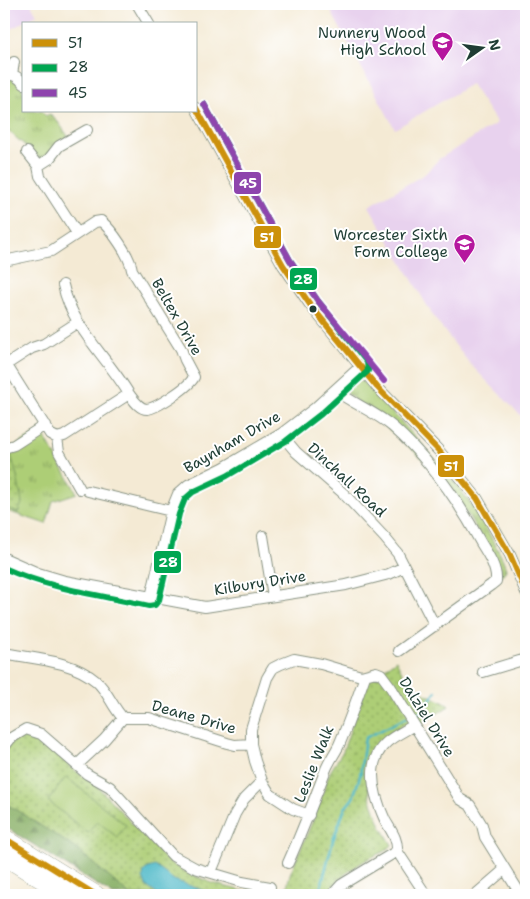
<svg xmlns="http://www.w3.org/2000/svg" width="530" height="899" viewBox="0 0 530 899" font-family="'Shantell Sans',sans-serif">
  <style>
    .built { fill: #e8d2ee }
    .grass { fill: url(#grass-tufts); stroke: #668655 }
    .forest { fill: url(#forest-firs); stroke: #54774e }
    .park { fill: url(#park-dots); stroke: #668655 }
    .garden { fill: #adce76; stroke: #668655 }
    .water { fill: #4cb8c7; stroke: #367a7e }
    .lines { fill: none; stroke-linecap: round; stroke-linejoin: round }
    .stream { stroke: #4cb8c7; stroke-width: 2.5 }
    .street-casing { stroke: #8a9484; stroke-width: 12 }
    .highway-casing { stroke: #8a9484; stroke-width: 19 }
    .street { stroke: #fff; stroke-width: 10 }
    .highway { stroke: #fff; stroke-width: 18 }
    .bus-1-casing { stroke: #fff; stroke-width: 10 }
    .bus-2-casing { stroke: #fff; stroke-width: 10 }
    .bus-3-casing { stroke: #fff; stroke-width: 10 }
    .bus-1 { stroke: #cc910a; stroke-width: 6 }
    .bus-2 { stroke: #00a651; stroke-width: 6 }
    .bus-3 { stroke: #8e44ad; stroke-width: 6 }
    .bus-dot { fill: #1f3d34; stroke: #fff; stroke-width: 2 }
    .labels { text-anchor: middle; stroke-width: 4; stroke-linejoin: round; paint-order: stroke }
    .poi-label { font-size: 15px; fill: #1f3d34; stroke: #fff; text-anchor: end }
    .street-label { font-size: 15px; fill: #1f3d34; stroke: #fff }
    .line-badge { stroke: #fff; stroke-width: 2 }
    .badge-label { font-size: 14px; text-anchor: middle; font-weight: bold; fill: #fff }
  </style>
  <defs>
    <pattern id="grass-tufts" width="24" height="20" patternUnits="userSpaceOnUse" patternTransform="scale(1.25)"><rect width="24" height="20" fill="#adce76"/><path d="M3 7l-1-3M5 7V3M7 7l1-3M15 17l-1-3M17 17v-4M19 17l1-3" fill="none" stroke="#8ca862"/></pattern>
    <pattern id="forest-firs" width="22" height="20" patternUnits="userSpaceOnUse" patternTransform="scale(1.25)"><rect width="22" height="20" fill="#8ab167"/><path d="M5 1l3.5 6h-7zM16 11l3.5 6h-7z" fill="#709156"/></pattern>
    <pattern id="park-dots" width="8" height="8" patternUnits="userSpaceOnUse" patternTransform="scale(1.25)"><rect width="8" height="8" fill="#adce76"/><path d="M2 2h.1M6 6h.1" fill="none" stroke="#8ca862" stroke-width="1.8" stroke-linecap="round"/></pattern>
  </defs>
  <rect width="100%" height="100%" fill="#fff"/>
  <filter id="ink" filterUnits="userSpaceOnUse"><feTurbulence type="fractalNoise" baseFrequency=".02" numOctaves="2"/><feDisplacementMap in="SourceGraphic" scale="10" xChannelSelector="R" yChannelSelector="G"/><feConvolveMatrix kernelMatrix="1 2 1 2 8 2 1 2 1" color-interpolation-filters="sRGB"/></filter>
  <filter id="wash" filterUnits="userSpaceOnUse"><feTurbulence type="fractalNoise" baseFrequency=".0096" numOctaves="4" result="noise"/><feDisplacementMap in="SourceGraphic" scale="20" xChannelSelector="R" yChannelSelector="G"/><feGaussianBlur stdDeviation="1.12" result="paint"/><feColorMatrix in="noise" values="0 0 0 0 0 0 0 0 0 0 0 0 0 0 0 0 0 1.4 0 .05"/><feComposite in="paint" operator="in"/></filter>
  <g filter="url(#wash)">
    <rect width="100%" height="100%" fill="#f4ead4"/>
    <!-- built -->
    <path class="built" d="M 4,4 L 31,4 L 37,15 L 4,33 Z
      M 327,4 L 526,4 L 526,421 L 470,364 L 435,319 L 369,206 L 425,174 L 439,159 L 497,123 L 471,84 L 395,129 Z"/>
    <!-- grass -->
    <path class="grass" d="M 4,78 C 26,80 24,94 24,111 L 41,111 L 46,116 L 49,114 L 58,122 L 68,136 L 48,154 L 40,159 L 12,134 L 4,129 Z
      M 357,380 L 362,381 C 409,431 460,478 492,539 C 497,549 504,559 506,570 L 503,574 L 501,575 L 500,567 L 445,478 L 347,393 L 349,383 Z
      M 41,431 L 77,493 L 53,501 L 46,524 L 4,510 L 4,452 Z"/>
    <!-- forest -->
    <path class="forest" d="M 4,802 L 74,847 L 130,895 L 113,895 L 4,826 Z"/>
    <!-- park -->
    <path class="park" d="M 11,455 L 17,476 L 22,503 L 18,513 L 4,507 L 4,458 Z
      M 396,660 C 402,672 408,686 421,692 C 431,697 440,699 449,706 L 422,723 L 403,725 L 373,749 L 367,768 L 370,797 L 381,826 L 392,845 C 386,852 383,852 376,855 C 359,863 335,879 327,895 L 285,895 L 290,874 L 314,818 L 330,772 L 343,751 L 367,681 Z
      M 27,732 C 53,747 71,771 97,786 L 168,862 L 188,873 L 212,883 L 258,895 L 130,895 L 74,847 L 4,802 L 4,747 Z"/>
    <!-- garden -->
    <path class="garden" d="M 66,777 L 126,825 L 117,837 L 97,821 L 88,833 L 48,801 Z"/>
    <!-- water -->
    <path class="water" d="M 155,866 L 174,880 L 216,895 L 158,895 L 146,886 L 143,878 L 144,871 L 148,868 Z"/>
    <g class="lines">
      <!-- stream -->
      <path class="stream" d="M 411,716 L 420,713 L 436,692
        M 319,895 L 333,840 L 345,808 L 353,798 L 360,776 L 365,738 L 406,718"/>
    </g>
  </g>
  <g filter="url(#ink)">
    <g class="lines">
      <defs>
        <path id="street" d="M 137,4 L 149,24
          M 4,74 C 13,74 18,76 24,84
          M 12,74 L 14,62
          M 196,108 L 283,265 L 311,306 L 377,387 L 439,451 L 477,498 L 510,555 L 526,592
          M 27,152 L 38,166
          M 77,233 L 40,176 L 38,166 L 49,159 L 59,146 L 87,130
          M 4,261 L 51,251 L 95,222 L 101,221 C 112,230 130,256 132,270 L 181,349 L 185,360 L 194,377 C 190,386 157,408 147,409 C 139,409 133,399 129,394 L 64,436 L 57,438
          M 63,285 C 72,328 108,358 129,394
          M 4,361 L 50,434 L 57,438 L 59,452 L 80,489
          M 4,366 L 32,348 L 44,344 L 78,322
          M 335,390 C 353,404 376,412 393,427 C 430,460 458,500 481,543 C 488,554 497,568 496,581 L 491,585 L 399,651
          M 281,434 L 296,452 L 343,493 L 385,538 L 398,554 L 435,626
          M 4,448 L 14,445 L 45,425
          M 88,491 L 171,511
          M 263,536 L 273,596
          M 4,558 L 38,573 L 65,581 L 205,607 L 346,585 L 389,574 L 404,567
          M 151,597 L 171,511 L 178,494 L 188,485 L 223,468 L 281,434 L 315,408 L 360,367
          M 4,653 C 34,659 71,660 96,681 C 108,691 112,707 123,718 L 149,718 L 227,743 L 235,745 L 251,744
          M 483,672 L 526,659
          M 4,747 L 11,738 L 26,729 L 41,734 L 87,774 L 110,787 L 173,856 L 195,868 L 242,882 L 270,887
          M 77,765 L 104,740 L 123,718
          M 309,815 L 293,809 L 270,794 L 262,781 L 255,761 L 251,744 L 251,729 L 267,678 L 273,668 L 281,664 L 294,659 L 321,664 L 361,676 L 376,672 L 381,674 L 390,686 L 460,799 L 470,805 L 482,825 L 485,837 L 521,895
          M 397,851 C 398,839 391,831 385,820 C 374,796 364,762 387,742 C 395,735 405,731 414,725
          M 397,851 L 426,895
          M 288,863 C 302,832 314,800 326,769 C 330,760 335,753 339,745 C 349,722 357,699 365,676
          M 211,872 L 235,814 L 244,799 L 262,781
          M 332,895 L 341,885 L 397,851
          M 475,895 L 504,870"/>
        <path id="highway" d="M 4,838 L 96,895
          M 4,856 L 67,895"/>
      </defs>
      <!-- street casing -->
      <use href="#street" class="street-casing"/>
      <!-- highway casing -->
      <use href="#highway" class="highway-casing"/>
      <!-- street -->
      <use href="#street" class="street"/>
      <!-- highway -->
      <use href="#highway" class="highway"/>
      <defs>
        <path id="bus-1" d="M 196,108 L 283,265 L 311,306 L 377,387 L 439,451 L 477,498 L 510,555 L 526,592
          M 4,838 L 96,895"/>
        <path id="bus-2" d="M 4,568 C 50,589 100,595 149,606 L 155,605 L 159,600 L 179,514 L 185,499 L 193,492 L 227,476 L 286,441 L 321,414 L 368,371 L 367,362 L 318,301 L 290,260 L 204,104"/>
        <path id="bus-3" d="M 204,104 L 290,260 L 318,301 L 384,381"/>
      </defs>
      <!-- bus-1 casing -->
      <use href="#bus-1" class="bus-1-casing"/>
      <!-- bus-2 casing -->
      <use href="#bus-2" class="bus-2-casing"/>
      <!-- bus-3 casing -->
      <use href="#bus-3" class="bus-3-casing"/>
      <!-- bus-1 -->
      <use href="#bus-1" class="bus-1"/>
      <!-- bus-2 -->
      <use href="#bus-2" class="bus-2"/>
      <!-- bus-3 -->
      <use href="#bus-3" class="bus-3"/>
    </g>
  </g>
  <!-- icons -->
  <defs>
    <symbol id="school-pin" viewBox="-11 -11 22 30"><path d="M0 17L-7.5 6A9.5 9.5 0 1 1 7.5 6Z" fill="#b5179e" stroke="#fff"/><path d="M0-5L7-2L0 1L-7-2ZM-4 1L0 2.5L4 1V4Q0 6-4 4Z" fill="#fff"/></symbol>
    <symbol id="university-pin" viewBox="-11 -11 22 30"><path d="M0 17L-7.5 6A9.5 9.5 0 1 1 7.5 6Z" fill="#b5179e" stroke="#fff"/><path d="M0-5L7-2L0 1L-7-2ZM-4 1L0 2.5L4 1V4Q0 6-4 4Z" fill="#fff"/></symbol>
  </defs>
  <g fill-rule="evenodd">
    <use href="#school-pin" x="430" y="30" width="25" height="34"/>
    <use href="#university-pin" x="452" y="232" width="25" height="34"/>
  </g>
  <!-- markers -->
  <circle class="bus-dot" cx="313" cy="309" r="4.5"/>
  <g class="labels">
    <!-- poi labels -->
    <g class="poi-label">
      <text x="426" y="38">Nunnery Wood<tspan x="426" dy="17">High School</tspan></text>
      <text x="448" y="240">Worcester Sixth<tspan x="448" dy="17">Form College</tspan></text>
    </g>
    <!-- street labels -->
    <g class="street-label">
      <text transform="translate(177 317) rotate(60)" y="5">Beltex Drive</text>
      <text transform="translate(232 442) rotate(-30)" y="5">Baynham Drive</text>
      <text transform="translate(347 480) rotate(43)" y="5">Dinchall Road</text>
      <text transform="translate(260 583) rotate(-9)" y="5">Kilbury Drive</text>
      <text transform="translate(194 717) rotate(16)" y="5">Deane Drive</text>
      <text transform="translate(427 717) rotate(58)" y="5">Dalziel Drive</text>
      <text transform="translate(314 764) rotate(-68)" y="5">Leslie Walk</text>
    </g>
  </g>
  <g class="line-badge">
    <rect x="233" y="171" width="29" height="24" rx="5" fill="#8e44ad"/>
    <rect x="253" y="225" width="29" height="24" rx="5" fill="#cc910a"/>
    <rect x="289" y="267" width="29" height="24" rx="5" fill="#00a651"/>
    <rect x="437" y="454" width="28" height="24" rx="5" fill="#cc910a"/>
    <rect x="153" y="550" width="29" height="24" rx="5" fill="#00a651"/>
  </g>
  <g class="badge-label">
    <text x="248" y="188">45</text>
    <text x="267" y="242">51</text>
    <text x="303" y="284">28</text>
    <text x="451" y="471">51</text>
    <text x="168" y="567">28</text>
  </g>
  <!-- margin -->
  <rect width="530" height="899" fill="none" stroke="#fff" stroke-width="20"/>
  <!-- legend -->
  <rect x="22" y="22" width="175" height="90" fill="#ffffff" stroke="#a5b1ae"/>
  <rect x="32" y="39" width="25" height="8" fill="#cc910a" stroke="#a5b1ae"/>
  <text x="68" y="48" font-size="15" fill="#1f3d34">51</text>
  <rect x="32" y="64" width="25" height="8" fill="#00a651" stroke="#a5b1ae"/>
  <text x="68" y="72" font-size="15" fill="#1f3d34">28</text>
  <rect x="32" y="89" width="25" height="8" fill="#8e44ad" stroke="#a5b1ae"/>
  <text x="68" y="98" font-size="15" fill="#1f3d34">45</text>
  <!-- north arrow -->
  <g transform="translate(482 48) rotate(76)" stroke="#ffffff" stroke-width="4" paint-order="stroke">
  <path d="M0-4L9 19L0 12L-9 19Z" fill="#1f3d34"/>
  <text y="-8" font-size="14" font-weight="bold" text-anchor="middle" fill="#1f3d34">N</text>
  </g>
</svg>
